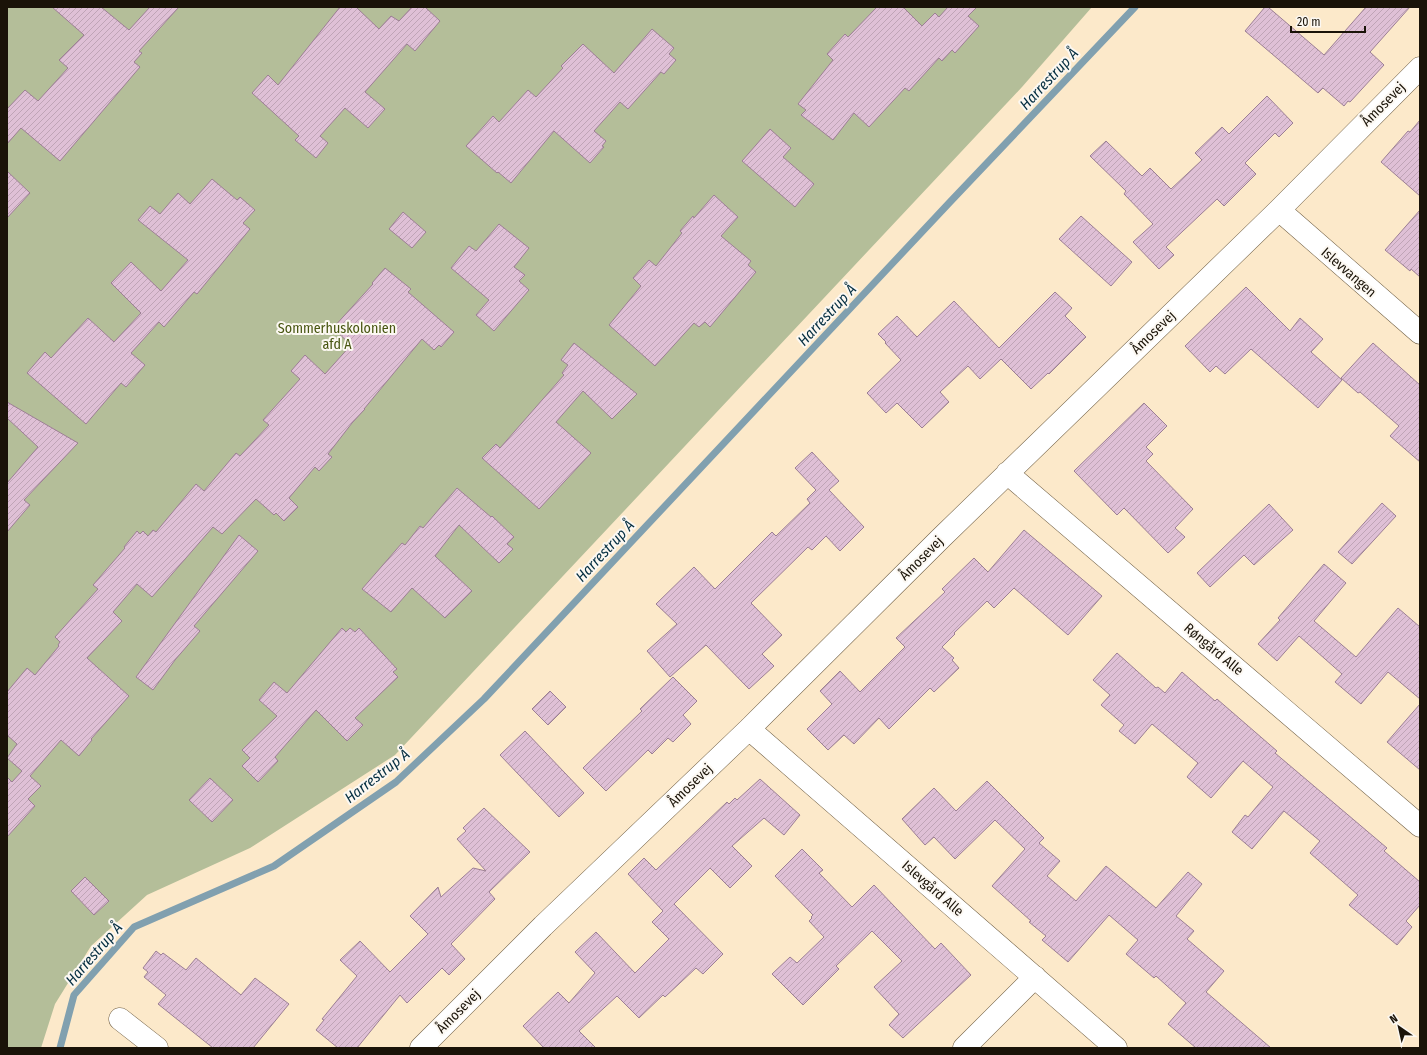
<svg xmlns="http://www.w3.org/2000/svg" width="1427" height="1055" viewBox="0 0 1427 1055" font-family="'Fira Sans Condensed',sans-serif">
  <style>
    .green { fill: #b4be99 }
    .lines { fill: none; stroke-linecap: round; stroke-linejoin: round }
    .stream { stroke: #81a0af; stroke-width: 7 }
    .building { fill: url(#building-hatch); stroke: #9c7f94 }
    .street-casing { stroke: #726146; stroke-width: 23 }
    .street { stroke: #fff; stroke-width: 22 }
    .labels { text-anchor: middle; stroke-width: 4; stroke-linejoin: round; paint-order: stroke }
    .street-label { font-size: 14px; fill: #1a1308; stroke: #fcf8f2 }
    .park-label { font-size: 14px; fill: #475510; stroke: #fcf8f2 }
    .water-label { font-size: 15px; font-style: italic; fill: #052e41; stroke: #fcf8f2 }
  </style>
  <defs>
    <pattern id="building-hatch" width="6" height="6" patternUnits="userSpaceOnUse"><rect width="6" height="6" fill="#dfc0d6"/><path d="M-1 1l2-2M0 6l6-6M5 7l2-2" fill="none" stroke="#bfa4b6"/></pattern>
  </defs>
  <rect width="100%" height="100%" fill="#fce9ca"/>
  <!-- green -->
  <path class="green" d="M 7,7 L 1092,7 L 1022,87 L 395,755 L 250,848 L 147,895 L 91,946 L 55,1004 L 41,1048 L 7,1048 Z"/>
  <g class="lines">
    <!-- stream -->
    <path class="stream" d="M 60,1048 L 74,995 L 134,927 L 274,866 L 396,782 L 484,699 L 950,202 L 1135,7"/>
  </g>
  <!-- building -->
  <path class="building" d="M 52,7 L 101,7 L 129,30 L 150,7 L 179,7 L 139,51 L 142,53 L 134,62 L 140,67 L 60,161 L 21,128 L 7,144 L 7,109 L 25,90 L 38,101 L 68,68 L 59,60 L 84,35 Z
    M 340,7 L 356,7 L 379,29 L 391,16 L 399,21 L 412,7 L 425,7 L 440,21 L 415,51 L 407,44 L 365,92 L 385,109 L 368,128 L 345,108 L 320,136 L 328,143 L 316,158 L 295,140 L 299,136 L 252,93 L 268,75 L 278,85 Z
    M 877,7 L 903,7 L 922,26 L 935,13 L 939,17 L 948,7 L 977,7 L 968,16 L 979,26 L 955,53 L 952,50 L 942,61 L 939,58 L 909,91 L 905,88 L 869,127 L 854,113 L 833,140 L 801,115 L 806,110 L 798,104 L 833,60 L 827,54 L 845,34 L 848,37 Z
    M 1265,7 L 1268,7 L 1324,55 L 1366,7 L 1410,7 L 1370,52 L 1384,65 L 1350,102 L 1348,101 L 1344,106 L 1323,88 L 1318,93 L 1245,31 Z
    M 652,29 L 674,48 L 669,54 L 676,60 L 664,74 L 661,72 L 628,109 L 620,102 L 594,131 L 606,141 L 602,146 L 604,147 L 590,163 L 554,131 L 511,183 L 498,172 L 497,173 L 466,146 L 493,116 L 499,122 L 528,90 L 536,97 L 563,68 L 561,66 L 583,44 L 614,73 Z
    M 1267,96 L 1293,123 L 1279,137 L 1275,133 L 1245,163 L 1256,174 L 1224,206 L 1217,199 L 1166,247 L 1174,255 L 1159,269 L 1133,242 L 1153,224 L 1124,194 L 1126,191 L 1090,156 L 1106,141 L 1142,176 L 1150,168 L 1171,189 L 1202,160 L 1195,153 L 1222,127 L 1229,134 Z
    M 1420,120 L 1420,196 L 1381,162 L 1408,131 L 1410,132 Z
    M 770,129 L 791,148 L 783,157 L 814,184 L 795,207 L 742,161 Z
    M 7,171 L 30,193 L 7,218 Z
    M 212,179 L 237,200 L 240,197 L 255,210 L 243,223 L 250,229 L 197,294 L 194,292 L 164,327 L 159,322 L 131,353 L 145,365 L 126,387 L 121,383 L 86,424 L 27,373 L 45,352 L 51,358 L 88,318 L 114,342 L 141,313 L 111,283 L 131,262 L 161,291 L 188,260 L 138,220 L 150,206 L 160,214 L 178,193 L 190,204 Z
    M 714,195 L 738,217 L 721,236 L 751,261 L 748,265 L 756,272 L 710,327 L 705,322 L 699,327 L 694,323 L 655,366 L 609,325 L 641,286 L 633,278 L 649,260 L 656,266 L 682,233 L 680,231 L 693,216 L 694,218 Z
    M 1420,210 L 1420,277 L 1411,269 L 1410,271 L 1385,250 Z
    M 403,212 L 426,232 L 412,248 L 389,229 Z
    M 1081,216 L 1132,262 L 1111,286 L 1059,239 Z
    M 499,224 L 529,248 L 514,267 L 525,275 L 519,281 L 529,290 L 494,331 L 476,315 L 489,300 L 451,268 L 469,246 L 476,251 Z
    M 385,268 L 411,289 L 408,292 L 454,332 L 441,347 L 439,345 L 434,350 L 422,339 L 364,409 L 365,409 L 352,423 L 328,454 L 332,457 L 319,471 L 315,467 L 289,498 L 298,507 L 284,521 L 276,513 L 274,515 L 256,499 L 222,534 L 213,527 L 152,597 L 137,584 L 113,612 L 122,621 L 87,658 L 129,696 L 91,739 L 92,740 L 79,756 L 61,740 L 30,776 L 41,786 L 28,799 L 35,806 L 7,837 L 7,777 L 12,782 L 22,771 L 7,758 L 17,744 L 7,735 L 7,692 L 27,668 L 35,675 L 59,646 L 58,645 L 60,642 L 55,637 L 98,589 L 93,585 L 125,548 L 124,547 L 137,531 L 140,534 L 143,531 L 148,536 L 153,530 L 156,532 L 196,484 L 204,491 L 236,453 L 240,456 L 269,425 L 263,420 L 300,379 L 291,371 L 305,355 L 325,374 L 351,345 L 333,328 L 373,284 L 372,283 Z
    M 1246,287 L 1290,331 L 1300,318 L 1323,339 L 1311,352 L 1342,380 L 1318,408 L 1251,349 L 1225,374 L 1216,366 L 1210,372 L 1185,346 Z
    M 1055,292 L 1072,308 L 1065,316 L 1086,337 L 1049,374 L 1048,373 L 1031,389 L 1001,359 L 980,379 L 968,366 L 940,392 L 949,402 L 922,428 L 897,403 L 886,413 L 867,393 L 901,360 L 885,343 L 886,342 L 878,334 L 897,316 L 917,337 L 954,301 L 999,348 Z
    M 574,343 L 637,394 L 612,419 L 583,391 L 556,422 L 591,453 L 539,509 L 482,458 L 496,444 L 500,448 L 564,375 L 562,373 L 568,365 L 561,360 Z
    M 1373,343 L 1420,385 L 1420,462 L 1390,436 L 1399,426 L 1360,392 L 1358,393 L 1341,378 Z
    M 7,402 L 78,443 L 24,500 L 30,505 L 7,532 L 7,483 L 38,447 L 7,418 Z
    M 1144,403 L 1167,426 L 1146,447 L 1153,454 L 1146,461 L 1193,509 L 1175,528 L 1185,537 L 1168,553 L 1124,508 L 1117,515 L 1074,471 Z
    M 812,452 L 839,481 L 829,490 L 864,527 L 840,551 L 826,536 L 812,550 L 808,547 L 751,603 L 782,635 L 762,654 L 774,666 L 749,689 L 706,645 L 670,677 L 647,651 L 677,624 L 656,604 L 694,567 L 715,589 L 772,532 L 776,536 L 810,503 L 807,499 L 816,490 L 795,468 Z
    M 457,488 L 491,517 L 492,516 L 514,537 L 507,544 L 513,549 L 499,563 L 459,525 L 435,556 L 472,591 L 445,618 L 412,588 L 391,612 L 362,589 L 402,543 L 405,545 L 420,526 L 423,528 Z
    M 1382,503 L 1396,516 L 1352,564 L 1338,552 Z
    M 1269,504 L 1293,530 L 1254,565 L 1244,555 L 1210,587 L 1197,573 Z
    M 1024,530 L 1102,596 L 1068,635 L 1014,588 L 994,608 L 987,601 L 954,633 L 955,634 L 942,647 L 954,658 L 952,660 L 959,668 L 934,692 L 930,688 L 889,729 L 879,718 L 854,744 L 844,735 L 828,750 L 807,729 L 832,704 L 820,691 L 840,671 L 860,692 L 905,647 L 896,638 L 945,592 L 942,589 L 974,558 L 988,572 Z
    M 239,535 L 258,551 L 194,626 L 200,631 L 175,660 L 153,690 L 136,677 Z
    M 1324,564 L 1346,583 L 1314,621 L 1356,657 L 1398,608 L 1420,627 L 1420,699 L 1388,672 L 1361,704 L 1335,682 L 1342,674 L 1299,636 L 1277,661 L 1258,644 L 1280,620 L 1278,618 Z
    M 342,628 L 346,632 L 350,628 L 355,632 L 359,628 L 397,669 L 393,672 L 398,677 L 355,718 L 363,725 L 347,741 L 316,710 L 275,757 L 278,761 L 258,782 L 242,766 L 250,758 L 242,750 L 277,716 L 259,700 L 274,682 L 287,693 Z
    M 1117,653 L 1156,688 L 1158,687 L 1165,693 L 1182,672 L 1215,701 L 1217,699 L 1277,751 L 1275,753 L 1387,848 L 1384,851 L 1420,882 L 1420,905 L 1406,921 L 1412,927 L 1397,945 L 1349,905 L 1358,895 L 1310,853 L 1320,841 L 1284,811 L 1252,849 L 1232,832 L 1245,815 L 1248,817 L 1273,787 L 1243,761 L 1211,798 L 1187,777 L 1198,763 L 1152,724 L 1135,744 L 1119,731 L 1124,725 L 1101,705 L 1110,695 L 1093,680 Z
    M 673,677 L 697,701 L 683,715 L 691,724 L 673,742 L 668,738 L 652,754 L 648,750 L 606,791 L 583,768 L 642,711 L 640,709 Z
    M 550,691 L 566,707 L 548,725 L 532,709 Z
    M 1420,704 L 1420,770 L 1387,742 Z
    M 525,731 L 584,793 L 559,817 L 500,755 Z
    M 210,778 L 233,800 L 212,822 L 189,800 Z
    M 760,779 L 800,815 L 784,835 L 764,818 L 732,846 L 752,866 L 730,888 L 710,868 L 674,904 L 723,954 L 703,974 L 696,968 L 665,997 L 663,995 L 639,1018 L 617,996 L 579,1031 L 596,1048 L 544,1048 L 523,1026 L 558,992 L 569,1003 L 595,973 L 575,952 L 596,932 L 635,973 L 669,939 L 652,922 L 663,911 L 628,874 L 644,858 L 656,870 L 727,802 L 729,804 L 735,798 L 737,800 Z
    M 987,781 L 1044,838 L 1039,843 L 1060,861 L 1047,876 L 1076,901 L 1106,866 L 1156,908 L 1188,872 L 1202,884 L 1176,916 L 1194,931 L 1187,939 L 1224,971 L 1206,992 L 1271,1048 L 1196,1048 L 1168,1024 L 1186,1003 L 1156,976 L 1154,978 L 1126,954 L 1138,940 L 1109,915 L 1068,962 L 1042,940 L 1046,936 L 1029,922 L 1031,921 L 992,886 L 1025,849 L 995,820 L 955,859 L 934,837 L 925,845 L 902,819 L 934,788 L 956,811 Z
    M 484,808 L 530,852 L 489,892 L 495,899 L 451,944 L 465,959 L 449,975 L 442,968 L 407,1003 L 400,995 L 357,1048 L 338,1048 L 316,1030 L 324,1020 L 322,1019 L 357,976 L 340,960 L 360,941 L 390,972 L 428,934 L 410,916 L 438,887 L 441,897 L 473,868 L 486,871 L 457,839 L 466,831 L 463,828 Z
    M 802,849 L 823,870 L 819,873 L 852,907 L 874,885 L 935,949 L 941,943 L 971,975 L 903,1038 L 889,1025 L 899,1014 L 874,987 L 902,961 L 872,931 L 836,966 L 839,969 L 803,1005 L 772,974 L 790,957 L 797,963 L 824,937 L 809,921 L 812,918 L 811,917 L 813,915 L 775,876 Z
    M 85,877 L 109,901 L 94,915 L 71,891 Z
    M 156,951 L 161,955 L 163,953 L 186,970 L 196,958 L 241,995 L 255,978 L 289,1004 L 253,1048 L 213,1048 L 158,1004 L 166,995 L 144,977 L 148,972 L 143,968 Z"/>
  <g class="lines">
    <defs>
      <path id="street" d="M 1279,210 L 1420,333
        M 1007,473 L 1420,826
        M 749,729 L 1116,1048
        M 120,1019 L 157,1048
        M 421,1048 L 543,926 L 749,729 L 941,538 L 1279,210 L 1420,68
        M 964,1048 L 1035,977"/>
    </defs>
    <!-- street casing -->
    <use href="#street" class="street-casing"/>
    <!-- street -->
    <use href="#street" class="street"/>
  </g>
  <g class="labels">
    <!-- street labels -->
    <g class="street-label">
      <text transform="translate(1383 104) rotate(-45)" y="5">Åmosevej</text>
      <text transform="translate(1349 272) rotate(41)" y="5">Islevvangen</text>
      <text transform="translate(1153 332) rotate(-44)" y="5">Åmosevej</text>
      <text transform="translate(921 558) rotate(-45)" y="5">Åmosevej</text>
      <text transform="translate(1214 649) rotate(40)" y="5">Røngård Alle</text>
      <text transform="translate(690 785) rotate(-44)" y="5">Åmosevej</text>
      <text transform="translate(933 888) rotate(41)" y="5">Islevgård Alle</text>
      <text transform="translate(458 1011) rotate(-45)" y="5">Åmosevej</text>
    </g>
    <!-- park labels -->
    <g class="park-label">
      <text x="337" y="333">Sommerhuskolonien<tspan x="337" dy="16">afd A</tspan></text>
    </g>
    <!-- water labels -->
    <g class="water-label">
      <text transform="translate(1049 79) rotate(-47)" y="5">Harrestrup Å</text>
      <text transform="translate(827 315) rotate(-47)" y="5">Harrestrup Å</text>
      <text transform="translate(605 551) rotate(-47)" y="5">Harrestrup Å</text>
      <text transform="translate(377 776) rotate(-38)" y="5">Harrestrup Å</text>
      <text transform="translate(94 954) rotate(-49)" y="5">Harrestrup Å</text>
    </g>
  </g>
  <!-- border -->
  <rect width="1427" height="1055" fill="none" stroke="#1a1308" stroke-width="16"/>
  <!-- north arrow -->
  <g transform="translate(1399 1027) rotate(326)" stroke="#fcf8f2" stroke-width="3" paint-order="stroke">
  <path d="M0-3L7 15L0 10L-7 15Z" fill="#1a1308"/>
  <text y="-6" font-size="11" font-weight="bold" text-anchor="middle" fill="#1a1308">N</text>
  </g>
  <!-- scale -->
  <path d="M1291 26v6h74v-6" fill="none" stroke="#1a1308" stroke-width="2"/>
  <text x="1297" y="26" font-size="12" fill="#1a1308" stroke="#fcf8f2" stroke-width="3" paint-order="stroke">20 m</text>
</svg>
